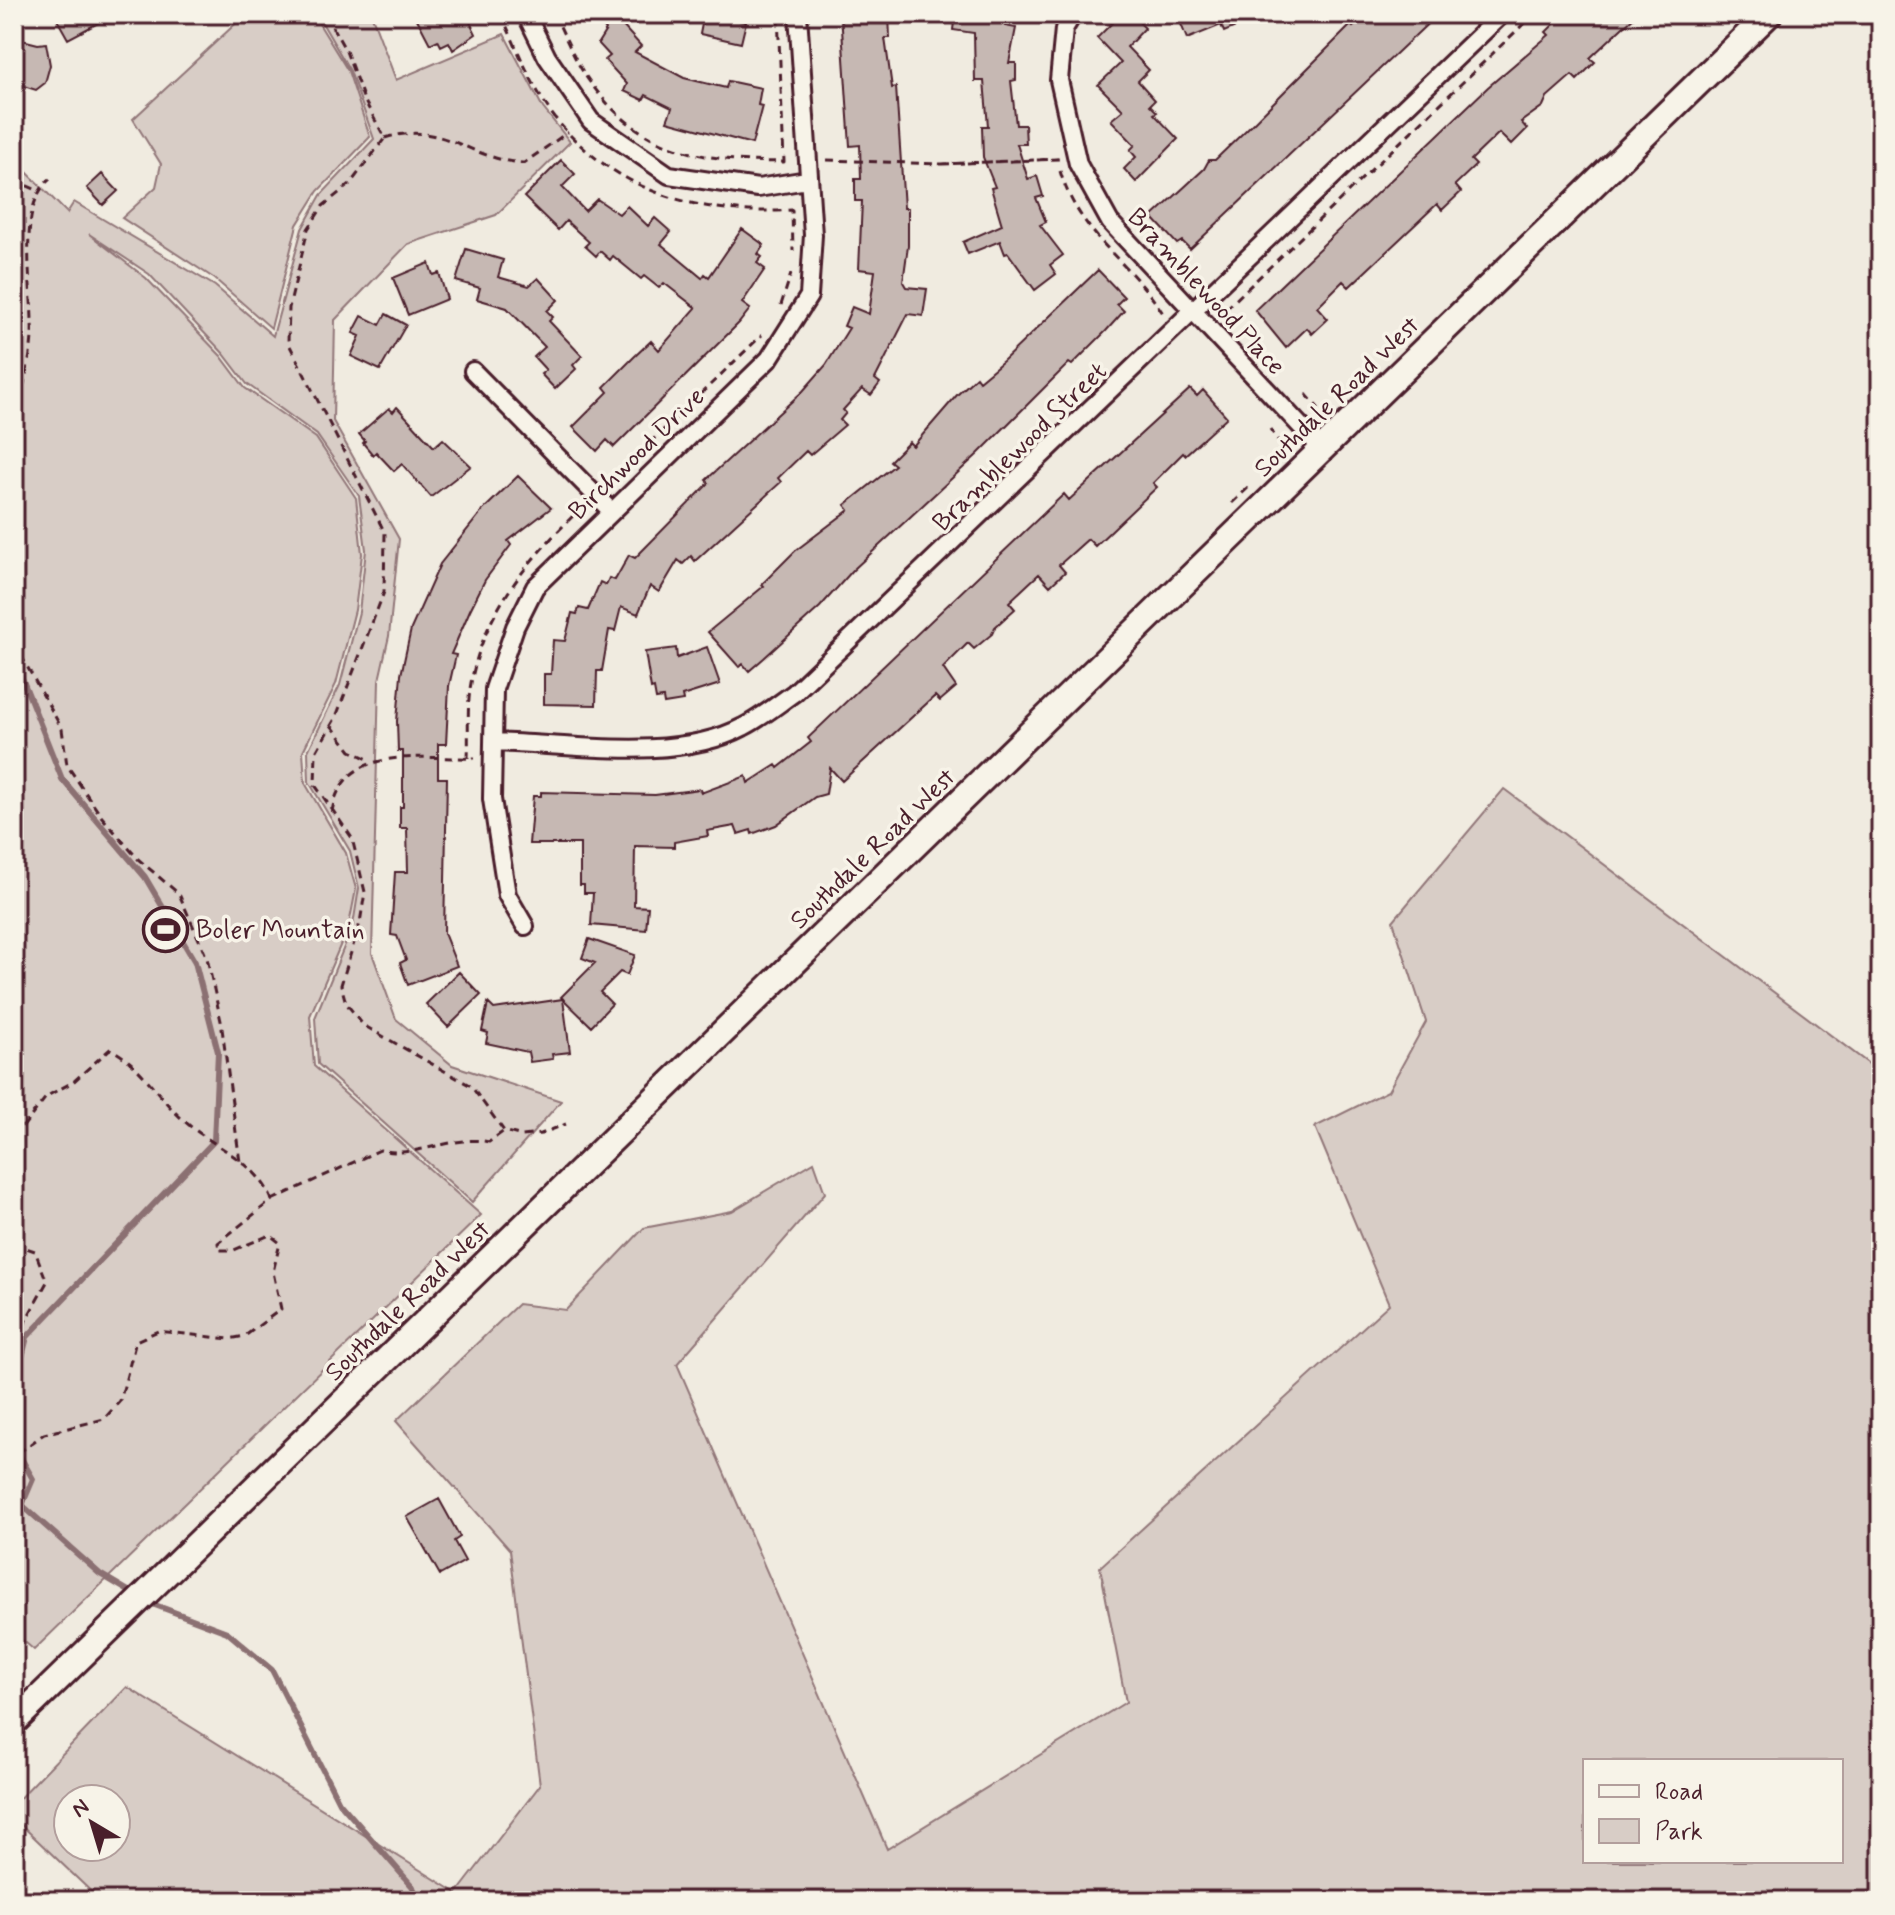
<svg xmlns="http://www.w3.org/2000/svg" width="1895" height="1915" viewBox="0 0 1895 1915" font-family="Mynerve,sans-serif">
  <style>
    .green { fill: #d8cdc6; stroke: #917678; stroke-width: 2; fill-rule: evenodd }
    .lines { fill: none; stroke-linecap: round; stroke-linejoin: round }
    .stream { stroke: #8b6f72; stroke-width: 6 }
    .building { fill: #c6b8b3; stroke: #4a1f2b; stroke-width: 2 }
    .street-casing { stroke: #4a1f2b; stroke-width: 22 }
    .secondary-casing { stroke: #4a1f2b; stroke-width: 30 }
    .path { stroke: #4a1f2b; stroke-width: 3; stroke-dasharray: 8 6; stroke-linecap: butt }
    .street { stroke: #f7f3e8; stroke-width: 16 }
    .secondary { stroke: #f7f3e8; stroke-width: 24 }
    .labels { text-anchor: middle; stroke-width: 7; stroke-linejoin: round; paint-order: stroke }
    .street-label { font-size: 26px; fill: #4a1f2b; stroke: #f7f3e8 }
    .poi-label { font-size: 26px; fill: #4a1f2b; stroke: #f7f3e8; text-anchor: start }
  </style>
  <rect width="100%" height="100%" fill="#f0ebe0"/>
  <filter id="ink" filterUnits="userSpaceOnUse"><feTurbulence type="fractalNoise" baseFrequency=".0125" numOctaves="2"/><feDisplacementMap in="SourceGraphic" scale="16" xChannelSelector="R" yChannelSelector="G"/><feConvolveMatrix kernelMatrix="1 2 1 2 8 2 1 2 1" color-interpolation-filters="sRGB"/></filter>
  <g filter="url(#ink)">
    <!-- green -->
    <path class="green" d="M 246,14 L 313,14 L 348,71 L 370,137 L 318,191 L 297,225 L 271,328 L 215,279 L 122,218 L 156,187 L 161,164 L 133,119 Z
      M 317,14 L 371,14 L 396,80 L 504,34 L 543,108 L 570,142 L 496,215 L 408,244 L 335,320 L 333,421 L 399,539 L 389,636 L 379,680 L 372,953 L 396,1019 L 452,1065 L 561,1101 L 472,1202 L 318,1064 L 315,1018 L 353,925 L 359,888 L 350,851 L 309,782 L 308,751 L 340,685 L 359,612 L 366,550 L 359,496 L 317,435 L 247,384 L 224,354 L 149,274 L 89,234 L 146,278 L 221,356 L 245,388 L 316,438 L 356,498 L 362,554 L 355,610 L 336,684 L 303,751 L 305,783 L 346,853 L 356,889 L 349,925 L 310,1016 L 314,1066 L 481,1215 L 34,1650 L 18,1636 L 14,1640 L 14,159 L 67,213 L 74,202 L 215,286 L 273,336 L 302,229 L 321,195 L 374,139 L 350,71 Z
      M 1504,789 L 1877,1070 L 1881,1065 L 1881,1901 L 101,1901 L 14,1818 L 14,1804 L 127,1687 L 457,1893 L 540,1785 L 510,1550 L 396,1421 L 518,1304 L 566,1310 L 644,1228 L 732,1211 L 814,1162 L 825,1193 L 677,1364 L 887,1849 L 1126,1702 L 1100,1567 L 1389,1304 L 1315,1127 L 1388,1091 L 1426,1022 L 1393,921 ZM 1841,1761 L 1841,1861 L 1585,1861 L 1585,1761 ZM 116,1799 L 116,1847 L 68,1847 L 68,1799 Z"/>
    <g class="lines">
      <!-- stream -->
      <path class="stream" d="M 14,658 L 62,779 L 145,877 L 195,962 L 218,1052 L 214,1141 L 27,1337 L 14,1389
        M 14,1446 L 33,1479 L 22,1505
        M 14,1502 L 22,1505 L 100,1574 L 137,1596
        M 147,1602 L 227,1632 L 272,1670 L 339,1802 L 413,1887 L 418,1901"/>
    </g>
    <!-- building -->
    <path class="building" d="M 54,14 L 115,14 L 68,39 Z
      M 429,14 L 466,14 L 476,34 L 453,50 L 449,42 L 441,46 L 438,40 L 430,44 L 417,19 Z
      M 592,14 L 612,14 L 641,46 L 635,52 L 684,78 L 726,88 L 728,81 L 761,88 L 758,105 L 762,106 L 752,144 L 667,121 L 672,108 L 646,95 L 643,100 L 624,91 L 627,84 L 605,60 L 610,56 L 598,43 L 606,30 Z
      M 704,14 L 741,14 L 740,21 L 746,22 L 741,43 L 700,34 Z
      M 841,14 L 889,14 L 890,38 L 885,38 L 892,88 L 896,87 L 904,208 L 908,208 L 908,246 L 903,282 L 906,287 L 927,289 L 923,316 L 908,314 L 875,379 L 880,383 L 871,395 L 862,389 L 843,410 L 846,413 L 840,420 L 845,425 L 810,455 L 806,451 L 778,478 L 781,482 L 695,561 L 691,556 L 683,564 L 678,560 L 659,592 L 650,586 L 638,614 L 621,607 L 615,631 L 609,630 L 602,671 L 597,671 L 596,705 L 544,704 L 544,674 L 551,674 L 553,640 L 565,641 L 572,613 L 577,614 L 579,608 L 588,610 L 600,582 L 606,585 L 609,578 L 615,580 L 629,555 L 635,558 L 709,483 L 706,480 L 803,391 L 826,365 L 849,328 L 844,326 L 852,307 L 869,314 L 875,271 L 859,269 L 862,201 L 855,201 L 855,179 L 861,179 L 860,145 L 850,146 Z
      M 955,14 L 1007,14 L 1005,26 L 1016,28 L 1009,63 L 1016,63 L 1016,80 L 1011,81 L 1016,125 L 1025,125 L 1026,144 L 1017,144 L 1028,179 L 1037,176 L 1043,196 L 1036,198 L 1046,222 L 1040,225 L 1063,255 L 1050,265 L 1056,274 L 1035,290 L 1008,253 L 1005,254 L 1000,241 L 968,254 L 963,242 L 1002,225 L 991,188 L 995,187 L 983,157 L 982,126 L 988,126 L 984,81 L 975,81 L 974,33 L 953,30 Z
      M 1121,14 L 1131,14 L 1145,28 L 1127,47 L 1149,70 L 1138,81 L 1155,100 L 1150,105 L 1157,112 L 1154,114 L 1178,139 L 1136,182 L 1124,169 L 1136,157 L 1130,150 L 1135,145 L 1111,120 L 1123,110 L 1098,85 L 1121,63 L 1097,38 Z
      M 1177,14 L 1266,14 L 1224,32 L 1221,25 L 1187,39 Z
      M 1366,14 L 1438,14 L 1190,249 L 1182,241 L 1177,244 L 1152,217 L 1204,169 L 1209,160 L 1215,160 L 1245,131 L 1351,25 L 1353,27 Z
      M 1564,14 L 1637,14 L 1590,58 L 1595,62 L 1577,80 L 1572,75 L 1547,97 L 1543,106 L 1521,122 L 1527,129 L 1511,145 L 1499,133 L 1471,160 L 1476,165 L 1455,185 L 1461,192 L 1442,210 L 1437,204 L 1349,287 L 1343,281 L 1317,307 L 1328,319 L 1312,334 L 1307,328 L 1286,348 L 1255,310 L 1488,87 L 1549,35 L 1546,32 Z
      M 14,38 L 38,44 L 46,43 L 50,65 L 45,83 L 36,90 L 14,83 Z
      M 561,160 L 575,174 L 562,187 L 585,211 L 597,199 L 619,214 L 627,206 L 648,226 L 655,218 L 671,232 L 661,244 L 702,278 L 705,274 L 709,277 L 742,229 L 764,245 L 758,254 L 762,257 L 757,263 L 765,269 L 742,303 L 750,309 L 739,323 L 614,447 L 607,440 L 597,451 L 573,427 L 608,392 L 604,387 L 634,357 L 651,341 L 659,350 L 696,308 L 664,283 L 659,288 L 644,276 L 641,279 L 613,256 L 610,260 L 600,251 L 596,256 L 585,246 L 589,242 L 566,221 L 558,230 L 524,197 Z
      M 102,174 L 118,191 L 103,205 L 87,188 Z
      M 466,249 L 503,260 L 498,277 L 529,286 L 538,278 L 558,300 L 547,311 L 553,317 L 549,321 L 582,356 L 573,365 L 576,369 L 555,389 L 541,374 L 546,370 L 534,357 L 545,347 L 507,308 L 477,299 L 480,288 L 456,281 Z
      M 429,263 L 433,275 L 439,273 L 447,299 L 408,315 L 393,278 Z
      M 1098,270 L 1124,297 L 1117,304 L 1124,311 L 1106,331 L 1072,365 L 1069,363 L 978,454 L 853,570 L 820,607 L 764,658 L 749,671 L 743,664 L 739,667 L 708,632 L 764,586 L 762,584 L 795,551 L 849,510 L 845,505 L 895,465 L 890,461 L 909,442 L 913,446 L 957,395 L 976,377 L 979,381 L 1003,361 Z
      M 386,314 L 406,325 L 380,370 L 351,356 L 360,336 L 353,333 L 362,316 L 380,325 Z
      M 1190,389 L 1197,396 L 1203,390 L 1227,417 L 1185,455 L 1183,453 L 1153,483 L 1157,487 L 1095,546 L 1088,539 L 1059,565 L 1065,572 L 1050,586 L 1039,574 L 1009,602 L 1015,609 L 995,627 L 992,634 L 974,649 L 968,643 L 943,668 L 956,687 L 940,701 L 935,696 L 842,781 L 830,768 L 826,794 L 815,797 L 776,825 L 752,834 L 751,830 L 738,834 L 735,826 L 707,831 L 708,836 L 674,842 L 674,847 L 635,846 L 634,906 L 648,907 L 646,930 L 591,925 L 593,893 L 584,893 L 584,885 L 580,885 L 580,844 L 529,844 L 533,796 L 541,796 L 541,792 L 655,795 L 700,789 L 701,793 L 746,776 L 748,783 L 776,765 L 778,768 L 811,742 L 808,738 L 1064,494 L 1069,500 Z
      M 397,407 L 434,447 L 443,439 L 471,466 L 431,497 L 402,464 L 394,471 L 376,452 L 373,455 L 363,443 L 365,441 L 359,434 L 389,408 L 393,412 Z
      M 518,476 L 551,508 L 508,541 L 511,545 L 485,580 L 470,610 L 451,654 L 456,655 L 449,686 L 446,744 L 438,744 L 438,778 L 447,778 L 444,933 L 457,966 L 408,985 L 400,963 L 406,960 L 397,936 L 391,935 L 395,872 L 408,872 L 407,828 L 400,828 L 400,807 L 403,807 L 403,751 L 398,751 L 397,721 L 401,675 L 411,629 L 440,564 L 483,510 Z
      M 707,647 L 720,684 L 682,696 L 683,701 L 664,704 L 663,698 L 656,699 L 654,688 L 651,689 L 645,652 L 676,648 L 677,658 Z
      M 589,939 L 635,955 L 627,975 L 620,972 L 600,992 L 612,1004 L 591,1026 L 561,997 L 595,963 L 582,958 Z
      M 459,972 L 481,995 L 448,1027 L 426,1004 Z
      M 563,999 L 570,1052 L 552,1054 L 553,1059 L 530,1062 L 528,1052 L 486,1043 L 488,1033 L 482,1031 L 488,1003 L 494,1009 Z
      M 439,1499 L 460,1537 L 454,1541 L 465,1561 L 440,1575 L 407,1517 Z"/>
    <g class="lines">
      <defs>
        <path id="street" d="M 526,14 L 547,57 L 591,121 L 669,175 L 758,188 L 807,180
          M 1073,14 L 1064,29 L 1059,80 L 1078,164 L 1110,222 L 1322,449
          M 473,371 L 611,511
          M 494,742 C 568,744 676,763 743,727 C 761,718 778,704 794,693 L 1502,14
          M 525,926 L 507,895 L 492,799 L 494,689 L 515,627 L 535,587 L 769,359 L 809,296 L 813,235 L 798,14"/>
        <path id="secondary" d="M 14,1722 L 1769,14"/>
      </defs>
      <!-- street casing -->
      <use href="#street" class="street-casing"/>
      <!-- secondary casing -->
      <use href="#secondary" class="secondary-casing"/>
      <!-- path -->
      <path class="path" d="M 325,14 L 346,51 L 364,100 L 385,138 L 350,184 L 323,206 L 308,229 L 289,308 L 288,342 L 385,533 L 384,592 L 336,717 L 316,752 L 315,785 L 352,838 L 365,892 L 360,923 L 341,985 L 346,1003 L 363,1025 L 471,1086 L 504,1131 L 522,1136 L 541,1134 L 566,1124
        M 501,14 C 517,48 532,88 555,118 C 614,191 700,217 792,210 L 793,251
        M 554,14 C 564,34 573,56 585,75 C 637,152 699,161 784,162 L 778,14
        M 385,138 C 444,120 469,160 524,163 L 568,132
        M 827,160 L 942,164 L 1059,159
        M 942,164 L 1058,159
        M 1060,171 C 1079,236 1132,263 1164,315
        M 14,180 L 37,190
        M 781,305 L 791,274
        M 1226,309 L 1534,14
        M 1306,394 L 1319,409
        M 14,414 L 18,409 C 23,385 31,360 32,335 C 34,292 15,208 50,179
        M 1269,469 L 1283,448 L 1270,429
        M 609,482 L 762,335
        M 1232,503 L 1251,485
        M 14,643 L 62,729 L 67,765 L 101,816 L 138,859 L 179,894 L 207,958 L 221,1021 L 240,1162
        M 331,725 L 351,751 L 368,759
        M 468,758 C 469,736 467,712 470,689 C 482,612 529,559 582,507
        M 332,812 C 343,742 422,760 475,758
        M 14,1138 L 47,1096 L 73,1082 L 110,1049 C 141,1064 156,1095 181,1118 C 211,1147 257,1160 272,1200 L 218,1243 L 219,1250 L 234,1250 L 270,1235 L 280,1243 L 273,1272 L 281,1309 L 245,1336 L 229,1339 L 158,1331 L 136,1341 L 120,1401 L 104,1419 L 44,1434 L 14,1456
        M 272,1200 L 380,1150 C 417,1159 453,1134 489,1142 L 504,1131
        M 14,1244 L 35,1251 L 47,1282 L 26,1320 L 14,1354"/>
      <!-- street -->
      <use href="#street" class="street"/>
      <!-- secondary -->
      <use href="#secondary" class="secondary"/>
    </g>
  </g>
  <!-- icons -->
  <defs>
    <symbol id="stadium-ring" viewBox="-11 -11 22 22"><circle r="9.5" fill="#f7f3e8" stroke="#4a1f2b" stroke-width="1.5"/><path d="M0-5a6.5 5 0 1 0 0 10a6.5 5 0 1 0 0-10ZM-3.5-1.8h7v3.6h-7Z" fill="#4a1f2b"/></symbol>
  </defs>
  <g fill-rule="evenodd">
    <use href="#stadium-ring" x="140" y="904" width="51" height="51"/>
  </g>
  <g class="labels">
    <!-- street labels -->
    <g class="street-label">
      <text transform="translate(1207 291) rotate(47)" y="9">Bramblewood Place</text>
      <text transform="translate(1336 396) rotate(-44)" y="9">Southdale Road West</text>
      <text transform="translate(1019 446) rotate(-44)" y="9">Bramblewood Street</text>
      <text transform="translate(636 453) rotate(-44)" y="9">Birchwood Drive</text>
      <text transform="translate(872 848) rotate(-44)" y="9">Southdale Road West</text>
      <text transform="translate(407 1300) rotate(-44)" y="9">Southdale Road West</text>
    </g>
    <!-- poi labels -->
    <g class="poi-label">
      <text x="196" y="938">Boler Mountain</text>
    </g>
  </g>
  <!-- margin -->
  <rect width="1895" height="1915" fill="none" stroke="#f7f3e8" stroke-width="48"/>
  <rect x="24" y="24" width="1847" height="1867" fill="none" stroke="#4a1f2b" stroke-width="3" filter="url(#ink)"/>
  <!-- legend -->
  <rect x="1583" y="1759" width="260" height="104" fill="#f7f3e8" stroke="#b29e9c" stroke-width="2"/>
  <rect x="1599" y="1785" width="40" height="12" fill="#f7f3e8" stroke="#b29e9c" stroke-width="2"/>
  <text x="1655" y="1799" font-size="24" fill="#4a1f2b">Road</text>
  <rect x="1599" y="1819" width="40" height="24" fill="#d8cdc6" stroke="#b29e9c" stroke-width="2"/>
  <text x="1655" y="1839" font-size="24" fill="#4a1f2b">Park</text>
  <!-- north arrow -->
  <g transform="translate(92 1823) rotate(322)"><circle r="38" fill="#f7f3e8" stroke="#b29e9c" stroke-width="2"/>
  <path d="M0-6L14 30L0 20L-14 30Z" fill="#4a1f2b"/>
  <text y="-12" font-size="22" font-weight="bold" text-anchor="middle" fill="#4a1f2b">N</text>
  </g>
</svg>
